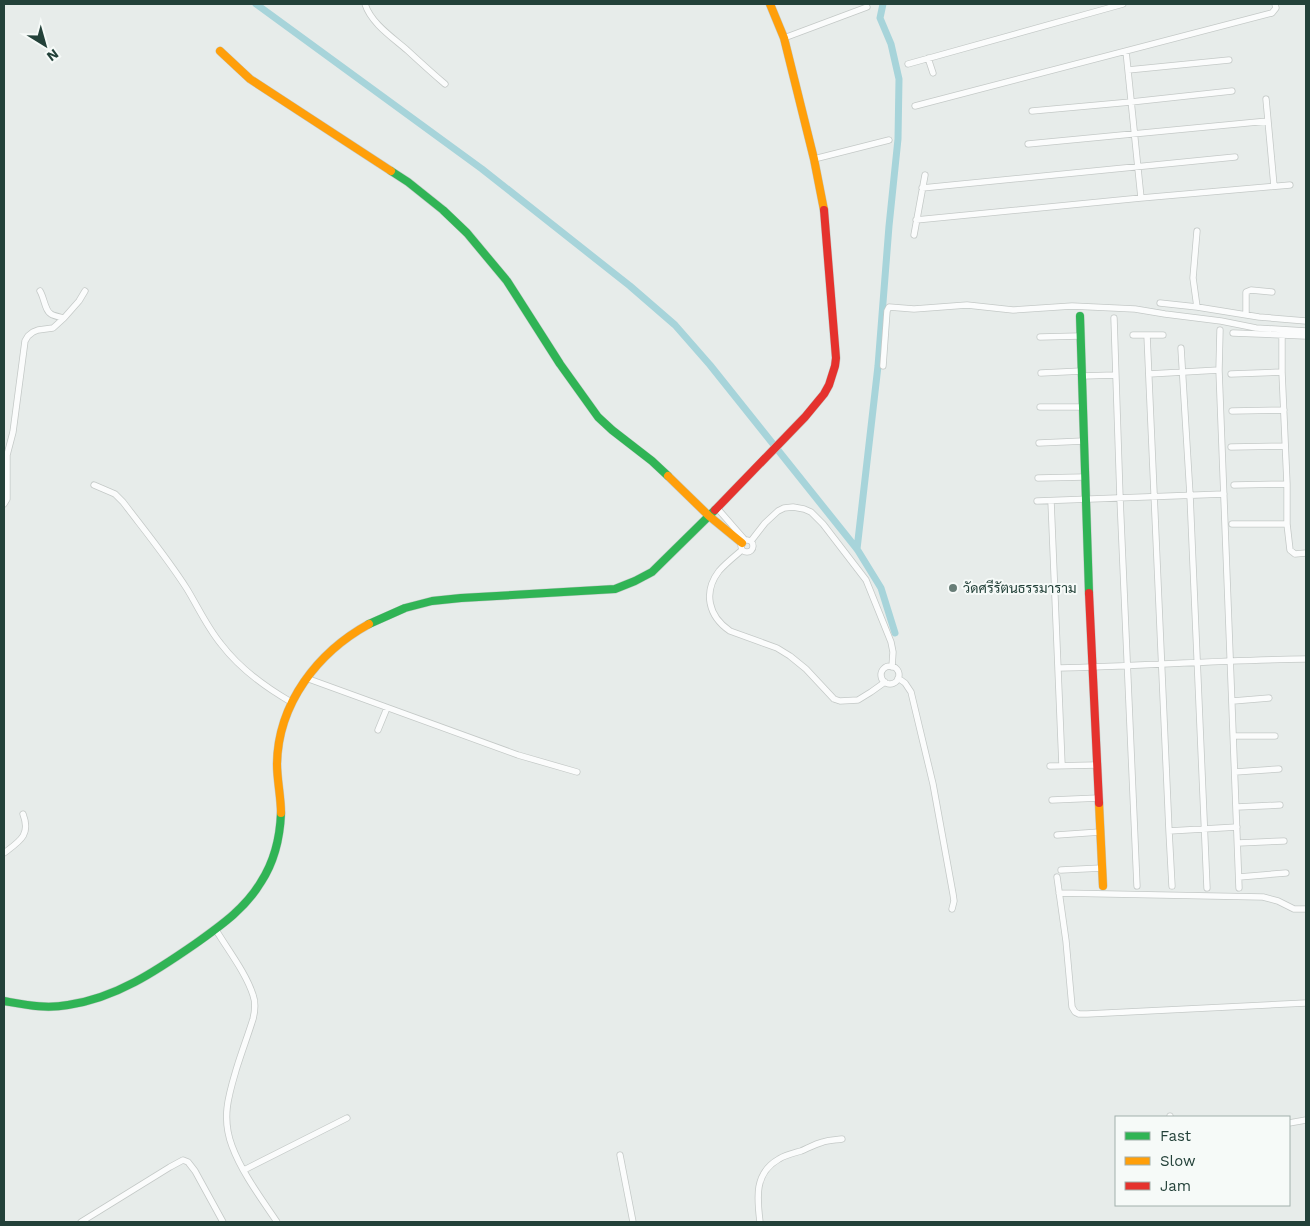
<svg xmlns="http://www.w3.org/2000/svg" width="1310" height="1226" viewBox="0 0 1310 1226" font-family="'Work Sans',Sarabun,sans-serif">
  <style>
    .lines { fill: none; stroke-linecap: round; stroke-linejoin: round }
    .canal { stroke: #a7d4da; stroke-width: 7 }
    .street-casing { stroke: #c4c9c7; stroke-width: 7 }
    .fast-casing { stroke: #c2cac7; stroke-width: 9 }
    .slow-casing { stroke: #c2cac7; stroke-width: 9 }
    .jam-casing { stroke: #c2cac7; stroke-width: 9 }
    .street { stroke: #fbfcfc; stroke-width: 5.5 }
    .fast { stroke: #30b455; stroke-width: 8 }
    .slow { stroke: #ff9f0a; stroke-width: 8 }
    .jam { stroke: #e5322d; stroke-width: 8 }
    .poi-dot { fill: #687d77; stroke: #f6faf8; stroke-width: 2 }
    .labels { text-anchor: middle; stroke-width: 4; stroke-linejoin: round; paint-order: stroke }
    .poi-label { font-size: 14px; fill: #234139; stroke: #f6faf8; text-anchor: start }
  </style>
  <rect width="100%" height="100%" fill="#e7ecea"/>
  <g class="lines">
    <!-- canal -->
    <path class="canal" d="M 256,4 L 482,169 L 630,286 L 675,325 L 710,365 L 857,549 L 881,588 L 895,633
      M 857,549 L 878,366 L 889,226 L 898,139 L 899,79 L 891,44 L 880,18 L 883,4"/>
    <defs>
      <path id="street" d="M 365,4 C 371,23 392,37 407,50 C 420,62 432,73 445,84
        M 784,38 L 867,7
        M 1126,51 L 1141,198
        M 928,58 L 933,73
        M 908,64 L 1123,4
        M 1128,70 L 1229,60
        M 1266,99 L 1274,186
        M 915,106 L 1272,13 L 1276,8 L 1275,4
        M 1032,111 L 1131,102 L 1232,91
        M 1028,144 L 1268,121
        M 814,159 L 889,140
        M 922,188 L 1235,157
        M 916,220 L 1141,198 L 1290,185
        M 1197,231 L 1193,278 L 1197,307 L 1259,317 L 1306,321
        M 914,235 L 925,175
        M 1160,303 L 1197,307
        M 1246,315 L 1246,292 L 1251,290 L 1272,292
        M 64,318 L 79,301 L 85,291
        M 1114,318 L 1120,498 L 1137,886
        M 1220,330 L 1219,370 L 1239,888
        M 1233,333 L 1306,336
        M 1133,335 L 1163,335
        M 1147,335 L 1169,831 L 1172,886
        M 1282,335 L 1282,372 L 1287,484 L 1287,524 L 1290,550 L 1295,554 L 1306,553
        M 1040,337 L 1080,336
        M 1181,348 L 1190,495 L 1207,888
        M 883,366 L 887,311 L 889,307 L 914,309 L 967,305 L 1013,310 L 1072,306 L 1135,309 L 1165,314 L 1221,321 L 1256,328 L 1306,331
        M 1041,373 L 1082,371
        M 1149,374 L 1219,370
        M 1231,374 L 1282,372
        M 1082,376 L 1115,375
        M 1040,407 L 1083,407
        M 1232,411 L 1284,410
        M 1039,443 L 1084,441
        M 1231,447 L 1285,446
        M 1038,478 L 1085,477
        M 94,485 L 115,494 L 123,502 C 145,531 168,559 187,589 C 198,607 207,627 221,644 C 240,669 265,687 291,702
        M 1234,485 L 1287,484
        M 1037,501 L 1224,494
        M 1051,501 L 1062,765
        M 4,504 L 7,499 L 7,455 L 13,432 L 25,341 L 28,336 L 33,332 L 38,330 L 53,328 L 64,318 C 60,317 54,316 51,314 C 45,311 44,297 40,291
        M 717,508 L 745,540
        M 1232,524 L 1287,524
        M741 546a6 6 0 1 1 12 0a6 6 0 1 1-12 0Z
        M 751,541 L 765,523 L 778,511 L 784,508 L 793,507 L 804,509 L 811,512 L 823,524 L 866,580 L 891,642 L 893,652 L 892,667
        M 742,550 C 735,556 726,563 719,571 C 703,592 708,616 730,631 L 777,648 L 790,656 L 806,669 L 834,699 L 840,701 L 858,700 L 871,692 L 885,682
        M881 675a9 9 0 1 1 18 0a9 9 0 1 1-18 0Z
        M 1059,668 C 1141,666 1224,660 1306,659
        M 306,678 L 518,755 L 577,772
        M 898,678 L 905,683 L 911,692 L 933,784 L 953,894 L 954,901 L 952,909
        M 1233,701 L 1269,698
        M 378,730 L 387,708
        M 1234,736 L 1275,736
        M 1050,766 L 1097,765
        M 1235,772 L 1279,769
        M 1052,800 L 1099,798
        M 1237,807 L 1280,805
        M 1169,831 L 1237,827
        M 1057,835 L 1100,832
        M 1238,843 L 1284,841
        M 4,853 C 20,841 31,835 23,814
        M 1061,870 L 1102,868
        M 1057,877 L 1066,941 L 1072,1007 L 1075,1012 L 1079,1014 L 1087,1014 L 1306,1003
        M 1239,877 L 1286,873
        M 1059,893 L 1263,897 L 1278,901 L 1294,909 L 1306,909
        M 216,930 C 228,950 246,973 253,995 C 256,1003 255,1011 253,1019 C 248,1035 242,1051 237,1067 C 229,1094 221,1117 232,1146 C 242,1173 261,1198 277,1222
        M 1170,1116 L 1170,1117
        M 1289,1123 L 1306,1120
        M 620,1155 L 633,1222
        M 244,1170 L 347,1118
        M 81,1222 L 170,1167 L 183,1160 L 188,1162 L 195,1171 L 223,1222
        M 760,1222 C 757,1198 754,1173 779,1159 C 785,1155 794,1153 801,1151 C 808,1148 815,1144 823,1142 C 829,1140 836,1140 842,1139"/>
      <path id="fast" d="M 391,171 L 408,182 L 443,210 L 467,233 L 507,281 L 560,364 L 598,417 L 612,430 L 652,461 L 668,476
        M 1080,316 L 1089,593
        M 369,624 L 405,608 L 432,601 L 461,598 L 615,589 L 635,581 L 652,572 L 715,510
        M 4,1001 C 27,1005 45,1009 68,1005 C 116,998 156,971 195,944 C 220,926 245,909 261,882 C 274,862 280,838 281,813"/>
      <path id="slow" d="M 770,4 L 784,38 L 814,159 L 824,210
        M 220,51 L 250,79 L 391,171
        M 668,476 L 709,516 L 742,543
        M 1099,803 L 1103,886
        M 281,813 C 281,797 277,780 277,764 C 278,703 318,652 369,624"/>
      <path id="jam" d="M 715,510 L 805,417 L 824,394 L 829,385 L 835,366 L 836,358 L 824,210
        M 1089,593 L 1099,803"/>
    </defs>
    <!-- street casing -->
    <use href="#street" class="street-casing"/>
    <!-- fast casing -->
    <use href="#fast" class="fast-casing"/>
    <!-- slow casing -->
    <use href="#slow" class="slow-casing"/>
    <!-- jam casing -->
    <use href="#jam" class="jam-casing"/>
    <!-- street -->
    <use href="#street" class="street"/>
    <!-- fast -->
    <use href="#fast" class="fast"/>
    <!-- slow -->
    <use href="#slow" class="slow"/>
    <!-- jam -->
    <use href="#jam" class="jam"/>
  </g>
  <!-- markers -->
  <circle class="poi-dot" cx="953" cy="588" r="5"/>
  <g class="labels">
    <!-- poi labels -->
    <g class="poi-label">
      <text x="963" y="593">วัดศรีรัตนธรรมาราม</text>
    </g>
  </g>
  <!-- border -->
  <rect width="1310" height="1226" fill="none" stroke="#234139" stroke-width="10"/>
  <!-- legend -->
  <rect x="1115" y="1116" width="175" height="90" fill="#f6faf8" stroke="#a2b0ac"/>
  <rect x="1125" y="1132" width="25" height="8" fill="#30b455" stroke="#a2b0ac"/>
  <text x="1160" y="1141" font-size="15" fill="#234139">Fast</text>
  <rect x="1125" y="1157" width="25" height="8" fill="#ff9f0a" stroke="#a2b0ac"/>
  <text x="1160" y="1166" font-size="15" fill="#234139">Slow</text>
  <rect x="1125" y="1182" width="25" height="8" fill="#e5322d" stroke="#a2b0ac"/>
  <text x="1160" y="1191" font-size="15" fill="#234139">Jam</text>
  <!-- north arrow -->
  <g transform="translate(45 45) rotate(143)" stroke="#f6faf8" stroke-width="4" paint-order="stroke">
  <path d="M0-4L9 19L0 12L-9 19Z" fill="#234139"/>
  <text y="-8" font-size="14" font-weight="bold" text-anchor="middle" fill="#234139">N</text>
  </g>
</svg>
